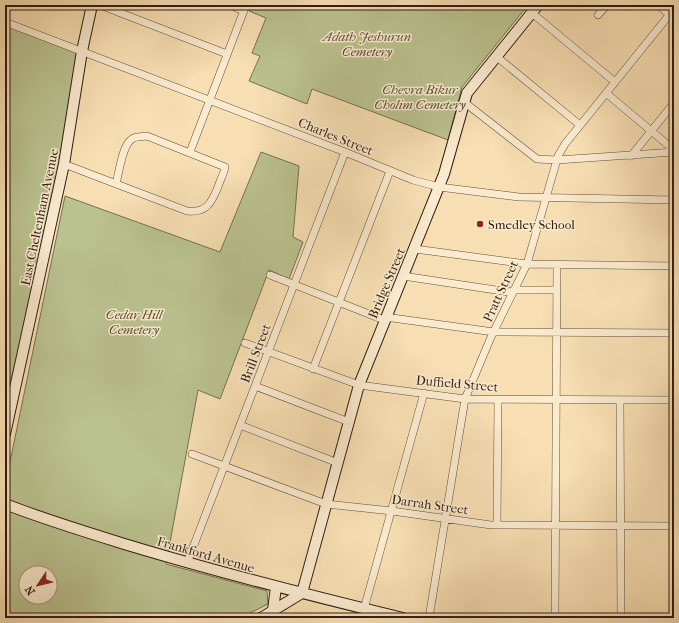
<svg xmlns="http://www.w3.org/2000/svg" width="679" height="623" viewBox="0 0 679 623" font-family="'IM FELL French Canon',serif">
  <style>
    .green { fill: #bac28f; stroke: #767051; fill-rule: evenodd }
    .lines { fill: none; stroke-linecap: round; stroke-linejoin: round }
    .street-casing { stroke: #634e3b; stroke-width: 8 }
    .secondary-casing { stroke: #321d13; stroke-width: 12 }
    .street { stroke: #faeace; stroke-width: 7 }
    .secondary { stroke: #faeace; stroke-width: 10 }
    .poi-dot { fill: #8f2418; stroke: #faeace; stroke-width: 1.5 }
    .labels { text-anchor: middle; stroke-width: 3; stroke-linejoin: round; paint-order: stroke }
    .park-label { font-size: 13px; font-style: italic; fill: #5b4f38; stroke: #faeace }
    .street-label { font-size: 13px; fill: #321d13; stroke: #faeace }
    .poi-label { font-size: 13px; fill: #321d13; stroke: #faeace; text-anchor: start }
  </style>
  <rect width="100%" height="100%" fill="#f7dfb3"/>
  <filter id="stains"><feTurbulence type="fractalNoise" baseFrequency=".005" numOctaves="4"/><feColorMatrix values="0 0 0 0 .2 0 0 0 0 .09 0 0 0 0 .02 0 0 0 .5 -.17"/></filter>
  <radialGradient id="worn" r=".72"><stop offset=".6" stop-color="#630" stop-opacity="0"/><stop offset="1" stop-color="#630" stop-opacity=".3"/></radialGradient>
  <!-- green -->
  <path class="green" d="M 251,5 L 528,5 L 462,87 L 448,140 L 312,89 L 307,104 L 249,81 L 260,56 L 252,53 L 266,18 L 249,11 Z
    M 5,22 L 82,51 L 55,207 L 37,264 L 5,422 Z
    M 261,152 L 299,166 L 293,237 L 303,242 L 289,279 L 269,270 L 220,399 L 198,390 L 166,564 L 267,591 L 268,604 L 240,618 L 5,618 L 5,486 L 65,196 L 220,252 ZM 26,573 L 50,573 L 50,597 L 26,597 Z"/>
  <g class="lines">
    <defs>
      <path id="street" d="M 100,5 L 227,54
        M 230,5 L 244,11
        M 658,5 L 674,18
        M 532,13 L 615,82
        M 598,15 L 607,5
        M 5,22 L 345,152 L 413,180 L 439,187 L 519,197 L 674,200
        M 497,57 L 580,125
        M 606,93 L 674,150
        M 464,102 L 537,159 L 557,160 L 674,152
        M 190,152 L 246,5
        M 631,156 L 674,103
        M 64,164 L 187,211 C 206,213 211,204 218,187 C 220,180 224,174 225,167 L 147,136 C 142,137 136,136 132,139 C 122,145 119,173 116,184
        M 415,249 L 527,264 L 674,266
        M 270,275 L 384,320
        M 403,276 L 509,292 L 514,290 L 557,290
        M 385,317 L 494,332 L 674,333
        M 245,343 L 359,385 L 465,399 L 674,400
        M 313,369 L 390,171
        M 255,386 L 349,422
        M 620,400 L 621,618
        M 240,425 L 338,463
        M 192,454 L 326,504 L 392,511 L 491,525 L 674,526
        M 497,525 L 498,400
        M 187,563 L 345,152
        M 364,609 L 424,393
        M 429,618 L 465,399 L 491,337 L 527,264 L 558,156 L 565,144 L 674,9
        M 555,618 L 557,266"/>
      <path id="secondary" d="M 5,434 L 64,164 L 82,51 L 92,5
        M 5,504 C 46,520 89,533 131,546 C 221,573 312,596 403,618
        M 302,593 L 359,385 L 444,174 L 467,93 L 538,5
        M 273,610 L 276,587
        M 261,618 L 302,593"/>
    </defs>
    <!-- street casing -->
    <use href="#street" class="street-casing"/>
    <!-- secondary casing -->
    <use href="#secondary" class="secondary-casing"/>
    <!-- street -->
    <use href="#street" class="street"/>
    <!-- secondary -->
    <use href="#secondary" class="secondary"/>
  </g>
  <!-- markers -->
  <circle class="poi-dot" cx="480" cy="224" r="4"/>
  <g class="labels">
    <!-- park labels -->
    <g class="park-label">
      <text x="367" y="41">Adath Jeshurun<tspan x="367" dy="15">Cemetery</tspan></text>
      <text x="420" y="94">Chevra Bikur<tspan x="420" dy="15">Cholim Cemetery</tspan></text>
      <text x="134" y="319">Cedar Hill<tspan x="134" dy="15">Cemetery</tspan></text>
    </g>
    <!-- street labels -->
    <g class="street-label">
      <text transform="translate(336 136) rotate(22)" y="5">Charles Street</text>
      <text transform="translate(39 217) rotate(-78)" y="5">East Cheltenham Avenue</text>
      <text transform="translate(386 283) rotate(-67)" y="5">Bridge Street</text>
      <text transform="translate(500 291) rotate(-65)" y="5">Pratt Street</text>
      <text transform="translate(255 353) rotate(-69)" y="5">Brill Street</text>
      <text transform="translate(457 383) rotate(5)" y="5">Duffield Street</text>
      <text transform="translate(430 504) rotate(8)" y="5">Darrah Street</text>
      <text transform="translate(206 554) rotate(16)" y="5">Frankford Avenue</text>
    </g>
    <!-- poi labels -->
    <g class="poi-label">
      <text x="488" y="229">Smedley School</text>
    </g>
  </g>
  <!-- margin -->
  <rect width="679" height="623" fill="none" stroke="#f7dfb3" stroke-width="20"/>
  <rect x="6" y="6" width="667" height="611" fill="none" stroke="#321d13" stroke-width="2"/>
  <rect x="10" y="10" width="659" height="603" fill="none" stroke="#321d13"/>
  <!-- north arrow -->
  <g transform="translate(38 585) rotate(235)"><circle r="19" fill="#faeace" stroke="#aa9883"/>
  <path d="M0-3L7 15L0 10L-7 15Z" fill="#8f2418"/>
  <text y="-6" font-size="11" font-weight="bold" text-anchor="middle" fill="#321d13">N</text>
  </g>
  <rect width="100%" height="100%" filter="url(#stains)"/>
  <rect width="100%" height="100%" fill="url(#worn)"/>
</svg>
